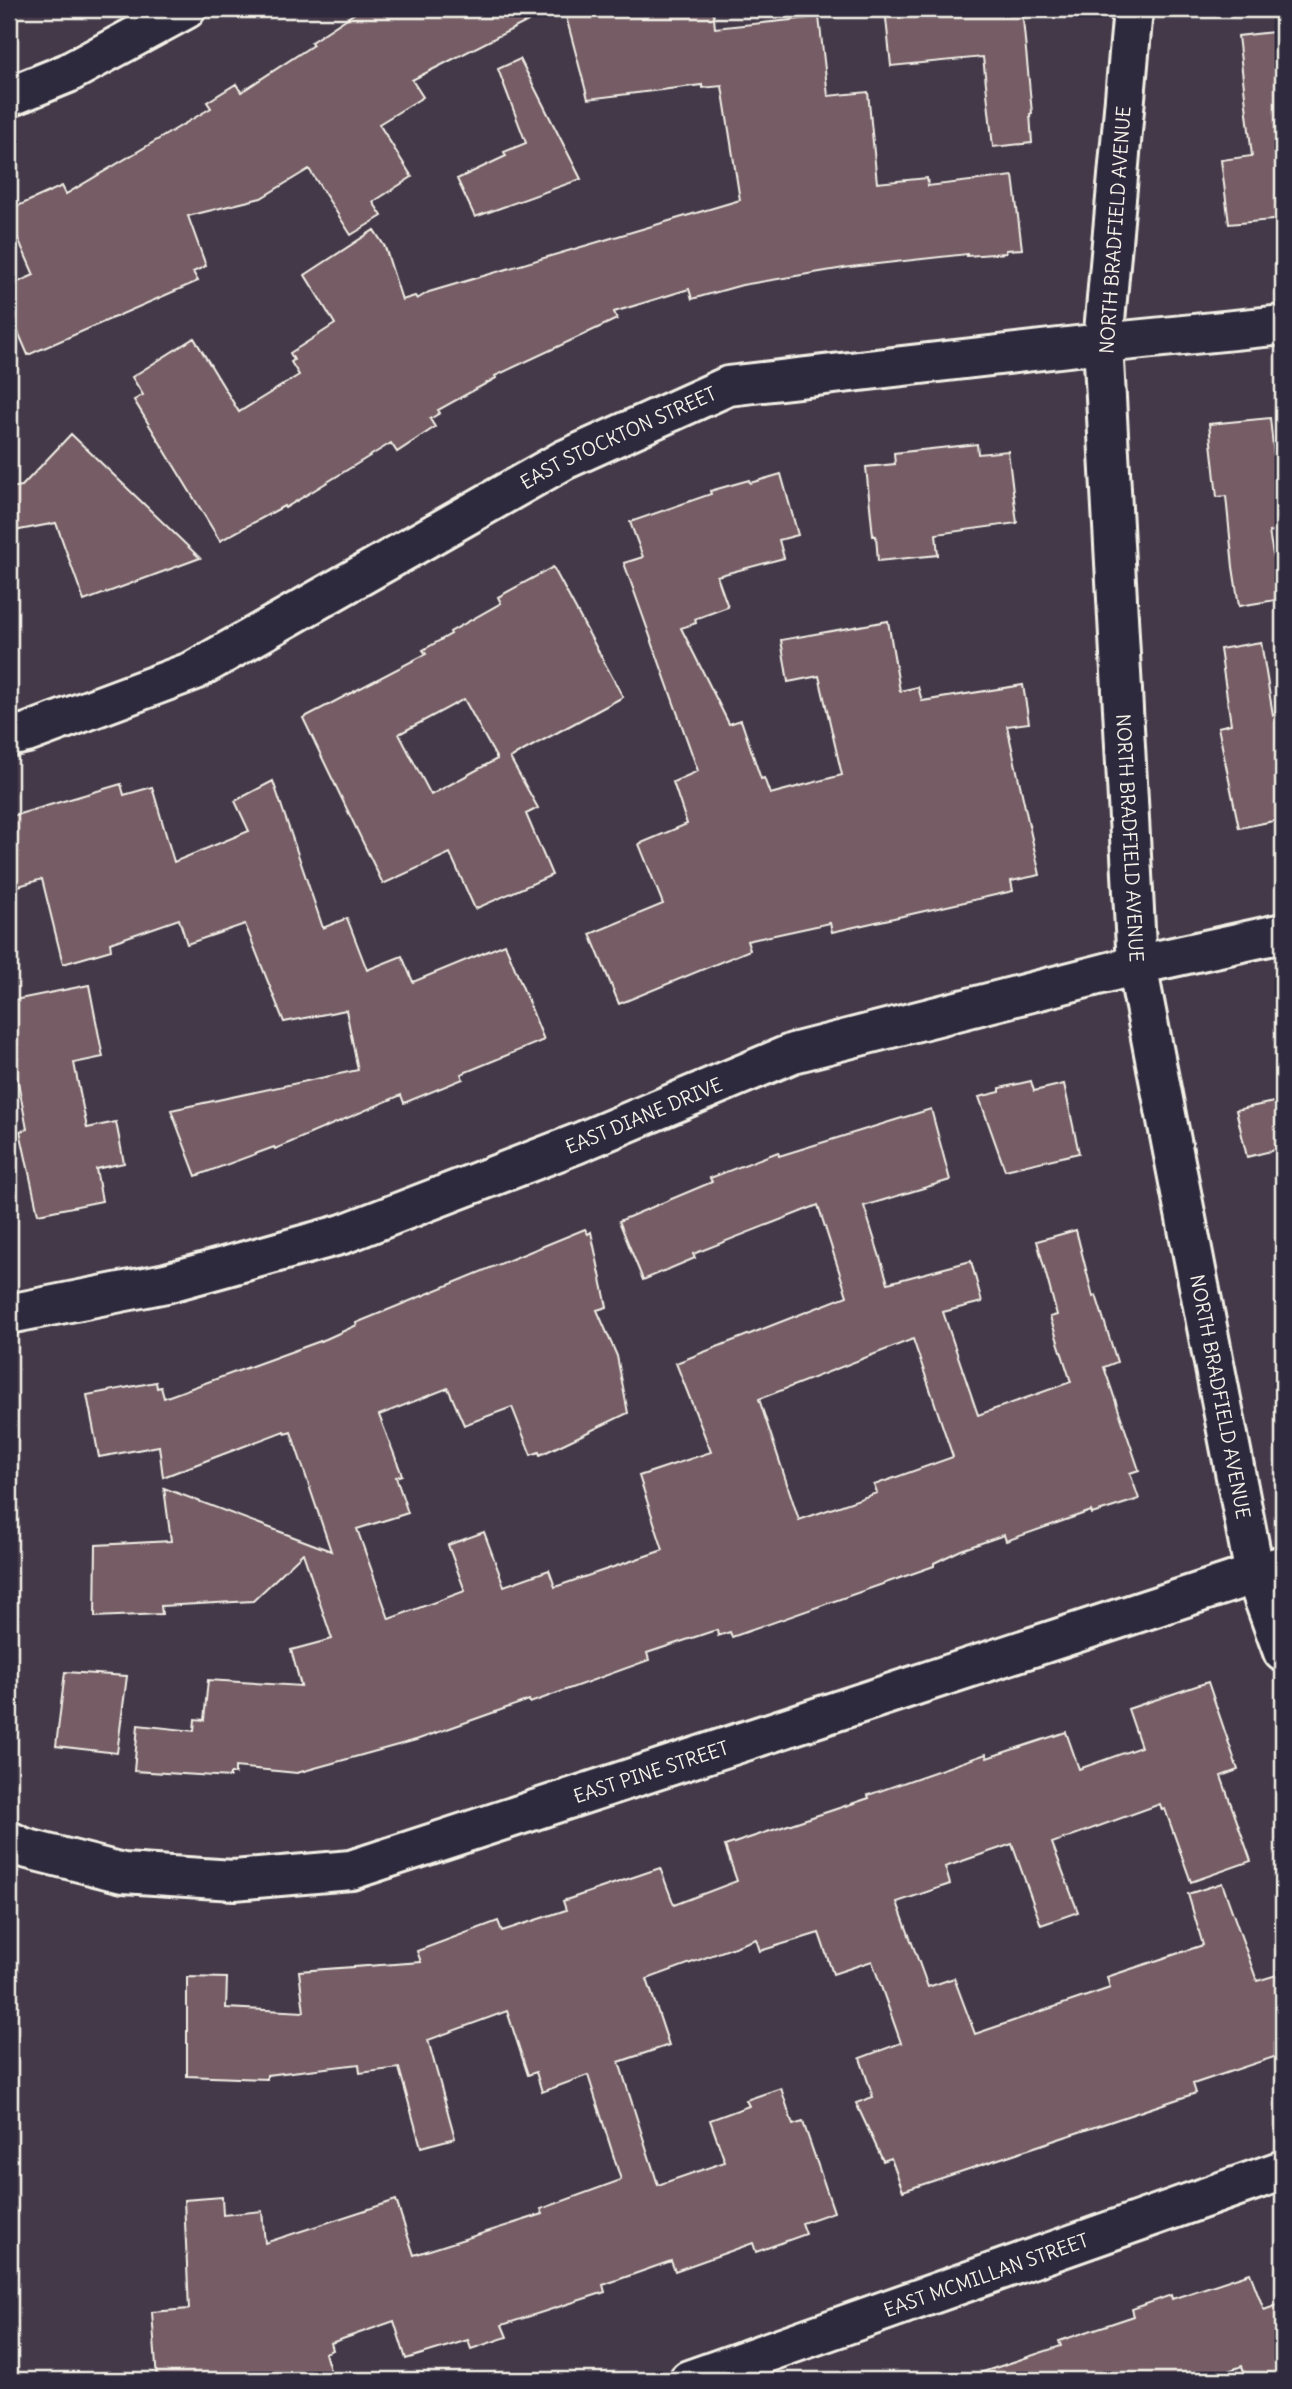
<svg xmlns="http://www.w3.org/2000/svg" width="1292" height="2389" viewBox="0 0 1292 2389" font-family="Delius,sans-serif">
  <style>
    .building { fill: #745c65; stroke: #f4f1e8; stroke-width: 2; fill-rule: evenodd }
    .lines { fill: none; stroke-linecap: round; stroke-linejoin: round }
    .street-casing { stroke: #f4f1e8; stroke-width: 44 }
    .street { stroke: #2f2a3d; stroke-width: 38 }
    .labels { text-anchor: middle; stroke-width: 6; stroke-linejoin: round; paint-order: stroke }
    .street-label { font-size: 19px; fill: #f4f1e8; stroke: #2f2a3d }
  </style>
  <rect width="100%" height="100%" fill="#443949"/>
  <filter id="ink" filterUnits="userSpaceOnUse"><feTurbulence type="fractalNoise" baseFrequency=".0143" numOctaves="2"/><feDisplacementMap in="SourceGraphic" scale="14" xChannelSelector="R" yChannelSelector="G"/><feConvolveMatrix kernelMatrix="1 2 1 2 8 2 1 2 1" color-interpolation-filters="sRGB"/></filter>
  <g filter="url(#ink)">
    <!-- building -->
    <path class="building" d="M 361,9 L 552,9 L 412,80 L 423,97 L 379,124 L 412,177 L 373,202 L 382,216 L 351,235 L 309,169 L 261,198 L 188,216 L 206,266 L 193,272 L 198,281 L 28,355 L 9,311 L 9,286 L 34,275 L 9,218 L 9,210 L 62,186 L 66,194 L 211,108 L 207,102 L 236,84 L 241,92 L 313,45 L 311,42 Z
      M 564,9 L 713,9 L 715,28 L 819,17 L 828,96 L 868,92 L 877,183 L 927,178 L 928,186 L 1013,176 L 1022,249 L 1006,250 L 1006,253 L 967,256 L 967,254 L 850,267 L 742,285 L 692,299 L 689,289 L 614,312 L 617,319 L 495,376 L 496,378 L 438,410 L 440,413 L 430,419 L 435,427 L 397,452 L 391,443 L 285,508 L 284,506 L 220,541 L 134,400 L 143,395 L 132,377 L 194,338 L 239,412 L 299,375 L 291,362 L 294,360 L 290,353 L 335,324 L 305,275 L 374,230 L 385,247 L 402,300 L 415,296 L 417,299 L 429,292 L 740,200 L 722,86 L 702,88 L 702,85 L 588,99 Z
      M 885,9 L 1022,9 L 1032,113 L 1030,114 L 1032,143 L 993,147 L 983,57 L 891,66 Z
      M 1283,31 L 1283,219 L 1229,224 L 1221,160 L 1252,156 L 1238,36 Z
      M 520,59 L 581,179 L 475,217 L 457,179 L 506,156 L 504,152 L 526,143 L 498,69 Z
      M 1270,418 L 1282,531 L 1269,532 L 1281,599 L 1239,606 L 1233,567 L 1226,496 L 1217,497 L 1209,424 Z
      M 71,434 L 200,558 L 84,601 L 56,523 L 9,532 L 9,488 L 22,486 Z
      M 977,444 L 978,454 L 1008,451 L 1017,523 L 936,534 L 938,555 L 878,561 L 876,536 L 873,536 L 866,467 L 895,464 L 894,453 Z
      M 781,474 L 798,535 L 779,540 L 784,558 L 717,576 L 728,607 L 695,619 L 696,623 L 681,628 L 729,724 L 741,720 L 761,779 L 764,778 L 770,794 L 842,775 L 819,676 L 788,682 L 781,640 L 888,621 L 900,691 L 918,687 L 922,701 L 1023,685 L 1029,723 L 1007,726 L 1040,875 L 1011,881 L 1013,891 L 832,932 L 830,923 L 747,941 L 750,950 L 619,1004 L 590,934 L 663,904 L 639,844 L 687,824 L 673,782 L 698,771 L 624,563 L 643,557 L 630,522 L 711,494 L 710,491 L 749,480 L 750,483 Z
      M 553,567 L 623,697 L 510,758 L 538,808 L 526,814 L 552,875 L 475,909 L 450,853 L 383,884 L 303,718 L 426,654 L 423,650 L 451,634 L 450,632 L 501,603 L 498,597 ZM 464,699 L 497,759 L 431,795 L 399,734 Z
      M 1261,642 L 1273,715 L 1283,712 L 1283,819 L 1239,828 L 1218,727 L 1231,724 L 1220,649 Z
      M 273,781 L 323,928 L 347,918 L 367,970 L 402,956 L 413,982 L 505,944 L 544,1040 L 461,1074 L 463,1079 L 404,1103 L 401,1095 L 275,1149 L 274,1147 L 196,1176 L 171,1110 L 358,1070 L 346,1010 L 284,1022 L 245,924 L 187,944 L 179,919 L 110,943 L 111,950 L 63,964 L 42,879 L 9,889 L 9,817 L 121,784 L 124,795 L 152,787 L 174,862 L 249,831 L 235,801 Z
      M 89,985 L 103,1057 L 74,1063 L 87,1128 L 116,1122 L 124,1163 L 96,1169 L 102,1201 L 38,1214 L 20,1131 L 27,1129 L 9,1035 L 9,1001 Z
      M 1031,1081 L 1034,1091 L 1064,1084 L 1079,1153 L 1005,1170 L 979,1097 L 1000,1092 L 1000,1088 Z
      M 1283,1100 L 1283,1148 L 1247,1157 L 1236,1110 Z
      M 931,1109 L 950,1180 L 864,1206 L 888,1283 L 971,1261 L 982,1302 L 943,1312 L 978,1415 L 1071,1382 L 1050,1317 L 1057,1315 L 1037,1241 L 1076,1230 L 1093,1297 L 1096,1295 L 1117,1362 L 1104,1367 L 1139,1470 L 1130,1473 L 1139,1499 L 1092,1514 L 1091,1511 L 1006,1541 L 1004,1535 L 961,1550 L 934,1563 L 934,1566 L 732,1637 L 730,1632 L 718,1636 L 717,1630 L 710,1632 L 647,1653 L 649,1660 L 530,1703 L 529,1700 L 416,1740 L 297,1773 L 235,1767 L 235,1774 L 230,1774 L 230,1777 L 134,1771 L 138,1725 L 194,1731 L 195,1719 L 204,1720 L 208,1680 L 301,1686 L 291,1650 L 332,1639 L 303,1553 L 253,1601 L 161,1606 L 162,1614 L 95,1617 L 96,1545 L 171,1541 L 164,1488 L 331,1551 L 291,1432 L 285,1434 L 284,1431 L 163,1477 L 159,1446 L 99,1457 L 87,1395 L 156,1382 L 157,1388 L 161,1387 L 164,1398 L 326,1339 L 357,1325 L 356,1323 L 585,1229 L 588,1234 L 591,1232 L 607,1307 L 597,1310 L 617,1356 L 628,1413 L 540,1455 L 539,1452 L 531,1455 L 512,1407 L 464,1425 L 448,1388 L 379,1415 L 402,1475 L 396,1477 L 408,1513 L 357,1529 L 389,1619 L 465,1591 L 448,1545 L 484,1532 L 504,1586 L 549,1570 L 555,1587 L 663,1550 L 639,1476 L 711,1452 L 676,1363 L 847,1296 L 818,1205 L 693,1254 L 695,1258 L 643,1280 L 619,1221 L 712,1182 L 710,1178 L 778,1152 L 779,1156 ZM 913,1339 L 953,1457 L 874,1485 L 877,1493 L 799,1520 L 759,1399 Z
      M 65,1672 L 127,1676 L 117,1753 L 56,1746 Z
      M 1208,1682 L 1238,1770 L 1221,1776 L 1251,1861 L 1191,1882 L 1165,1809 L 1162,1810 L 1160,1804 L 1052,1843 L 1078,1912 L 1041,1925 L 1012,1844 L 945,1867 L 950,1884 L 897,1902 L 928,1987 L 954,1978 L 975,2034 L 1110,1988 L 1107,1977 L 1203,1945 L 1188,1894 L 1222,1883 L 1257,1981 L 1283,1973 L 1283,2054 L 1193,2084 L 1196,2093 L 903,2191 L 891,2158 L 883,2161 L 856,2103 L 873,2097 L 860,2058 L 901,2043 L 872,1961 L 833,1974 L 819,1933 L 760,1951 L 756,1939 L 647,1979 L 669,2045 L 619,2062 L 658,2185 L 725,2162 L 710,2120 L 749,2106 L 746,2100 L 781,2088 L 793,2125 L 803,2122 L 834,2212 L 802,2223 L 806,2234 L 756,2252 L 753,2243 L 675,2271 L 671,2261 L 603,2285 L 605,2292 L 502,2325 L 507,2337 L 471,2349 L 468,2340 L 406,2359 L 394,2321 L 331,2343 L 333,2350 L 325,2353 L 333,2380 L 157,2380 L 152,2312 L 189,2309 L 184,2200 L 222,2197 L 223,2215 L 262,2211 L 265,2243 L 396,2200 L 414,2255 L 543,2214 L 541,2209 L 621,2180 L 588,2075 L 542,2092 L 536,2072 L 528,2075 L 507,2011 L 428,2040 L 455,2138 L 421,2147 L 399,2068 L 360,2073 L 359,2064 L 267,2075 L 267,2079 L 187,2076 L 187,1977 L 227,1978 L 226,2008 L 304,2012 L 299,1971 L 421,1962 L 417,1951 L 498,1921 L 502,1931 L 566,1910 L 563,1901 L 660,1868 L 674,1905 L 737,1881 L 725,1846 L 869,1798 L 868,1795 L 986,1754 L 987,1758 L 1066,1732 L 1079,1769 L 1141,1747 L 1128,1709 Z
      M 1250,2273 L 1264,2310 L 1283,2303 L 1283,2380 L 1246,2380 L 1242,2366 L 1203,2380 L 978,2380 L 977,2374 L 1061,2346 L 1059,2341 L 1134,2316 L 1132,2309 L 1171,2295 L 1172,2299 Z"/>
    <g class="lines">
      <defs>
        <g id="street">
          <path id="s1" d="M 1133,9 L 1103,343 L 1137,965 L 1255,1575 L 1283,1652"/>
          <path d="M 9,97 L 68,73 L 186,9"/>
          <path id="s2" d="M 9,737 L 27,733 L 193,671 L 564,460 L 728,386 L 1103,343 L 1283,325"/>
          <path id="s3" d="M 9,1314 L 166,1283 L 343,1234 L 576,1144 L 793,1053 L 1137,965 L 1283,933"/>
          <path id="s4" d="M 9,1841 L 24,1848 L 123,1873 L 234,1880 L 351,1870 L 1283,1565"/>
          <path id="s5" d="M 689,2380 L 1283,2170"/>
        </g>
      </defs>
      <!-- street casing -->
      <use href="#street" class="street-casing"/>
      <!-- street -->
      <use href="#street" class="street"/>
    </g>
  </g>
  <g class="labels">
    <!-- street labels -->
    <g class="street-label">
      <text transform="translate(1115 230) rotate(-86)" y="7">NORTH BRADFIELD AVENUE</text>
      <text dy="7" stroke="none"><textPath href="#s2" startOffset="681">EAST STOCKTON STREET</textPath></text>
      <text dy="7" stroke="none"><textPath href="#s1" startOffset="831">NORTH BRADFIELD AVENUE</textPath></text>
      <text dy="7" stroke="none"><textPath href="#s3" startOffset="667">EAST DIANE DRIVE</textPath></text>
      <text dy="7" stroke="none"><textPath href="#s1" startOffset="1398">NORTH BRADFIELD AVENUE</textPath></text>
      <text dy="7" stroke="none"><textPath href="#s4" startOffset="663">EAST PINE STREET</textPath></text>
      <text dy="7" stroke="none"><textPath href="#s5" startOffset="315">EAST MCMILLAN STREET</textPath></text>
    </g>
  </g>
  <!-- margin -->
  <rect width="1292" height="2389" fill="none" stroke="#2f2a3d" stroke-width="35"/>
  <rect x="18" y="18" width="1257" height="2354" fill="none" stroke="#f4f1e8" stroke-width="2.5" filter="url(#ink)"/>
</svg>
